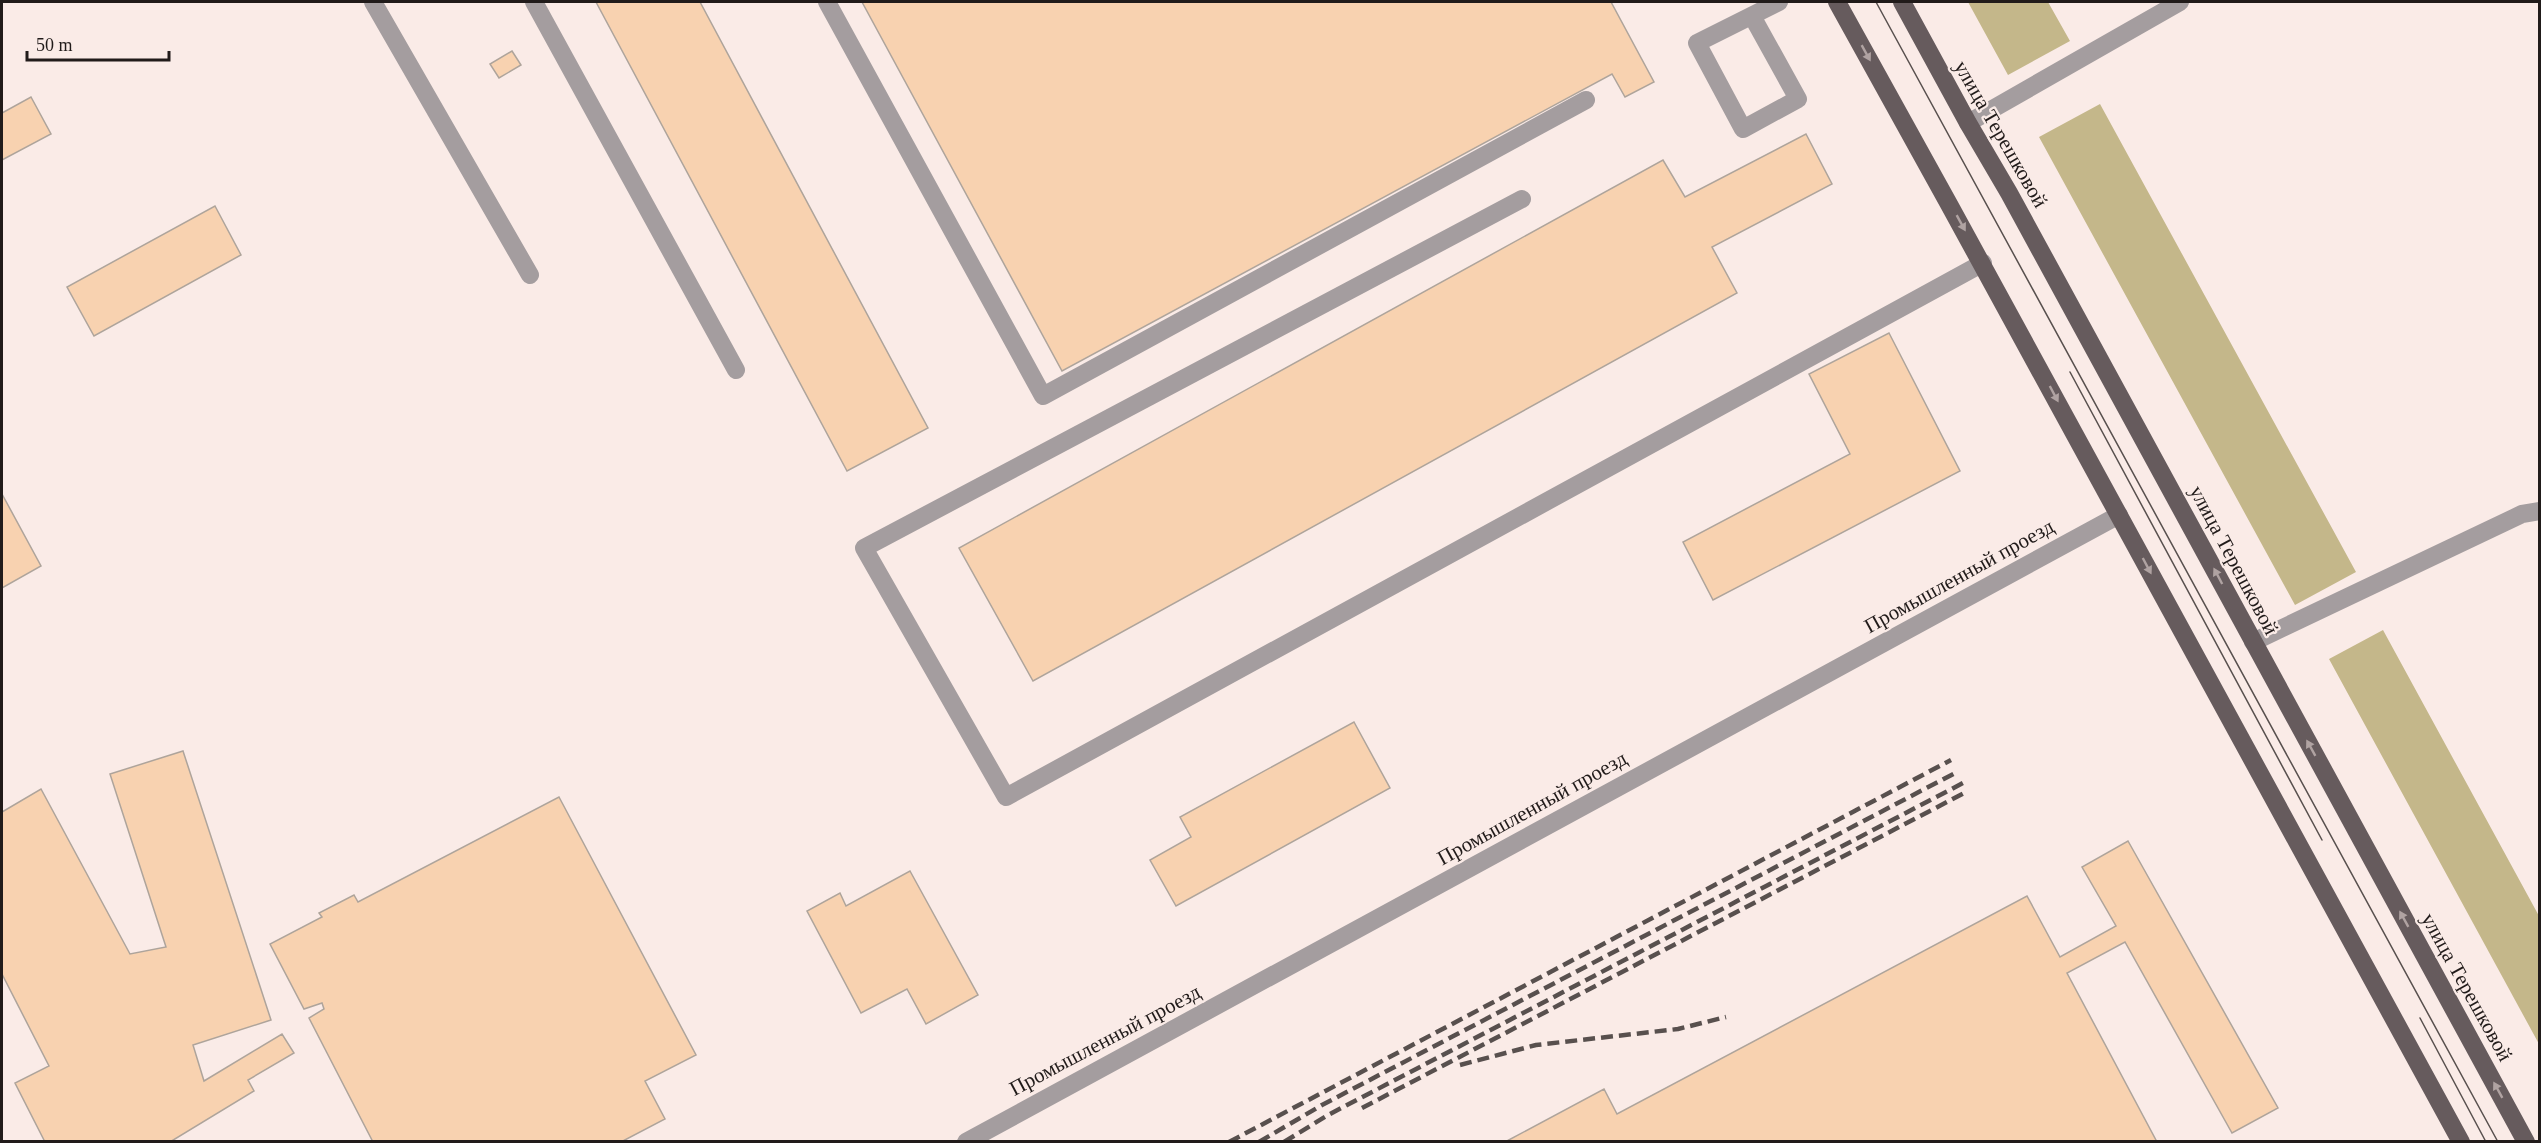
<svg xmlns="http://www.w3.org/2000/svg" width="2541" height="1143" viewBox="0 0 2541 1143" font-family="'Times New Roman',serif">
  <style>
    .forest { fill: #c4b78a }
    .building { fill: #f8d2b0; stroke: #aea49b; stroke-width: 1.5 }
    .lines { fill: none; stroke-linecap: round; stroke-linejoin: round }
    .minor { stroke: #a49d9f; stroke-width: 18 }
    .major { stroke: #665b5d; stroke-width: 18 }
    .tram { stroke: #58504e; stroke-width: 1.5 }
    .rail { stroke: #58504e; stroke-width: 4.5; stroke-dasharray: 12 6; stroke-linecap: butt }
    .oneway { fill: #b0a3a2 }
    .labels { text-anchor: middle; stroke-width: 4.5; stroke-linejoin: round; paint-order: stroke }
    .street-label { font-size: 21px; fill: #211b1a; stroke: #faebe7 }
  </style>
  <rect width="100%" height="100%" fill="#faebe7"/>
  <!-- forest -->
  <path class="forest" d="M 1968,2 L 2048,2 L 2070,41 L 2008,75 Z
    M 2100,104 L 2356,572 L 2295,605 L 2039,137 Z
    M 2383,630 L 2539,916 L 2539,1044 L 2329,659 Z"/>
  <!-- building -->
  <path class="building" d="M 596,2 L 700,2 L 928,428 L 847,471 Z
    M 862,2 L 1611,2 L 1654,82 L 1625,97 L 1612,74 L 1062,371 Z
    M 512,51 L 521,65 L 499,78 L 490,64 Z
    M 31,97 L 51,134 L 2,160 L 2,113 Z
    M 1806,134 L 1832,184 L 1712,247 L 1737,293 L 1033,681 L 959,548 L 1663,160 L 1685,197 Z
    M 215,206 L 241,255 L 94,336 L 67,287 Z
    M 1889,333 L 1960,471 L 1713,600 L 1683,542 L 1850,454 L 1809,374 Z
    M 2,494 L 41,566 L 2,588 Z
    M 1354,722 L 1390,788 L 1176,906 L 1150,860 L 1191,837 L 1180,817 Z
    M 183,751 L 271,1020 L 193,1045 L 204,1081 L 282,1034 L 294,1053 L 248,1080 L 254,1091 L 170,1142 L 45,1142 L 15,1083 L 49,1066 L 2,974 L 2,812 L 41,789 L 130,954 L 166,947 L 110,774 Z
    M 559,797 L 696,1055 L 645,1081 L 665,1119 L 621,1142 L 373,1142 L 309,1018 L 324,1009 L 322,1003 L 304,1009 L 270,944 L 322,917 L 319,913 L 354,895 L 358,902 Z
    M 2128,841 L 2278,1108 L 2232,1133 L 2125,942 L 2067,973 L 2157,1142 L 1505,1142 L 1604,1089 L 1617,1114 L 2027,896 L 2060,957 L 2116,926 L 2082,867 Z
    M 910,871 L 978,995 L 926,1024 L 907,989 L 861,1013 L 807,911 L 840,893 L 846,906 Z"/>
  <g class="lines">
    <!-- minor -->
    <path class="minor" d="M 373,2 L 530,275
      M 534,2 L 736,370
      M 827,2 L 1043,396 L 1586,100
      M 1752,16 L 1798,99 L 1743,129 L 1697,43 L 1779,2
      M 1968,123 L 2180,2
      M 1522,199 L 864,548 L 1006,797 L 1983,263
      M 2253,642 L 2522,514 L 2540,511
      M 966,1142 L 2119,515"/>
    <!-- major -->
    <path class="major" d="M 1837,2 C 2048,380 2251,762 2461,1142
      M 1902,2 L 1968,123 L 2009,193 L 2526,1142"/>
    <!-- tram -->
    <path class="tram" d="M 1876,2 L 2498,1142
      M 2070,372 L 2322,840
      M 2420,1018 L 2486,1142"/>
    <!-- rail -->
    <path class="rail" d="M 1460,1065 L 1536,1045 L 1678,1029 L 1726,1017
      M 1362,1108 L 1968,791
      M 1229,1142 L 1951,760
      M 1259,1142 L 1322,1105 L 1957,772
      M 1284,1142 L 1328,1115 L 1963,783"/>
  </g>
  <!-- one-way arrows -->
  <defs><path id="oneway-solid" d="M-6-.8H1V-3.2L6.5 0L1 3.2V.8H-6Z" transform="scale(1.5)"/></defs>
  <g class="oneway">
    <use href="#oneway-solid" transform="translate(1866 53) rotate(61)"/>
    <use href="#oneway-solid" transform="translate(1961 223) rotate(61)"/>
    <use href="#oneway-solid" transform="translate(2054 394) rotate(62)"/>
    <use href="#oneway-solid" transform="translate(2147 566) rotate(62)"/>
    <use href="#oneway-solid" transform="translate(2218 576) rotate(-118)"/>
    <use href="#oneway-solid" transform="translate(2311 748) rotate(-119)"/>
    <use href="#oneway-solid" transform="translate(2404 919) rotate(-119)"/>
    <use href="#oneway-solid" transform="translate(2498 1090) rotate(-119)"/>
  </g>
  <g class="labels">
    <!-- street labels -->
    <g class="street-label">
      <text transform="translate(2001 134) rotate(60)" y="7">улица Терешковой</text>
      <text transform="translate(2234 560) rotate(62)" y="7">улица Терешковой</text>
      <text transform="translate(1959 576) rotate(-29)" y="7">Промышленный проезд</text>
      <text transform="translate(1532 808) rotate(-29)" y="7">Промышленный проезд</text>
      <text transform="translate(2467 987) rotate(61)" y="7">улица Терешковой</text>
      <text transform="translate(1105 1040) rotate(-28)" y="7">Промышленный проезд</text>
    </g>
  </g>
  <!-- border -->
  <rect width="2541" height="1143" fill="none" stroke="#211b1a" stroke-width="6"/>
  <!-- scale -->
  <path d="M27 51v9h142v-9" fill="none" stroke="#211b1a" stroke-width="3"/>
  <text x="36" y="51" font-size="18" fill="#211b1a" stroke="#faebe7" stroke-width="4.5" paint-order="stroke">50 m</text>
</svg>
